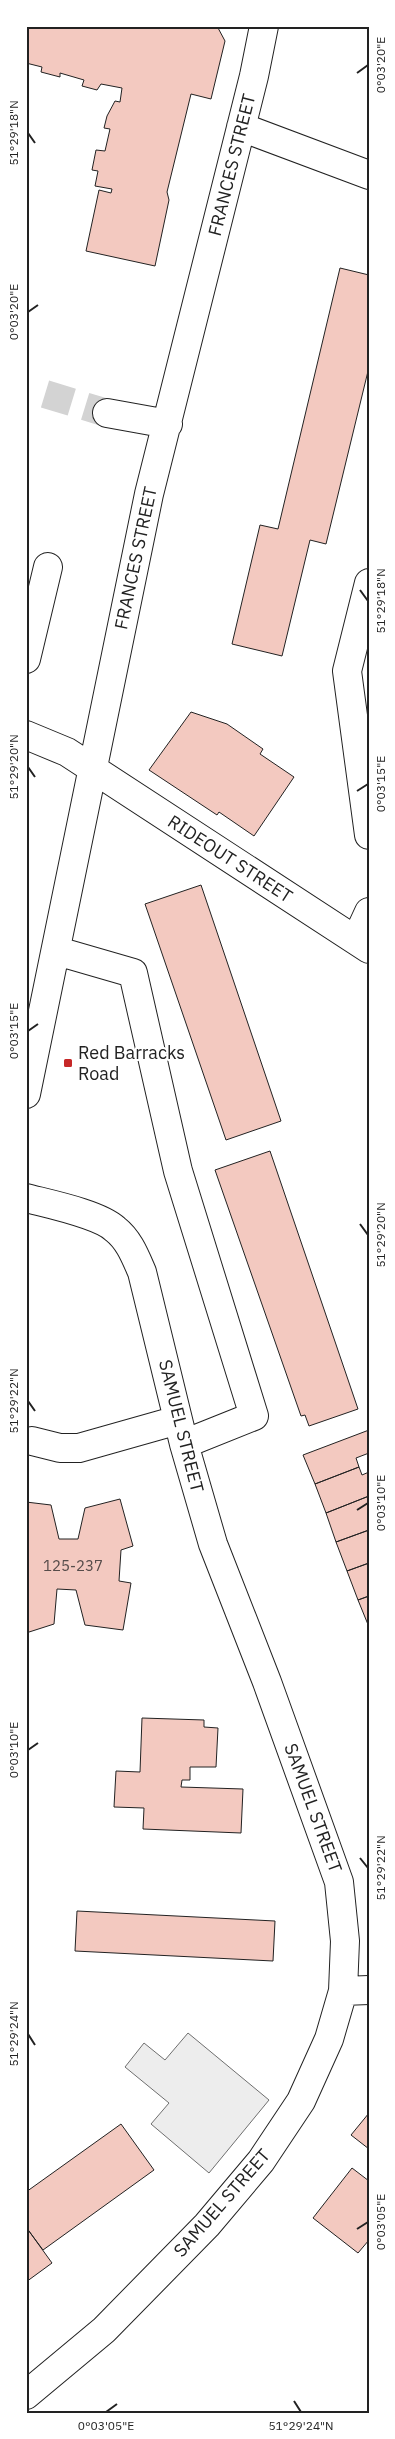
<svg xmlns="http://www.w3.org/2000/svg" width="395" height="2439" viewBox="0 0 395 2439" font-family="'IBM Plex Sans',sans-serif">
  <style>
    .parking { fill: #ededed; stroke: #6f6f6f }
    .building { fill: #f3c9c0; stroke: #222 }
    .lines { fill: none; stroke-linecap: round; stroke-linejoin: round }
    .minor-tunnel { stroke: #d3d3d3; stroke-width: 28; stroke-dasharray: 28 14; stroke-linecap: butt }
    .minor-casing { stroke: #222; stroke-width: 30 }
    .minor { stroke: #fff; stroke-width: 28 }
    .ticks { fill: none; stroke: #222; stroke-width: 2 }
    .poi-dot { fill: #c62828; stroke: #fff; stroke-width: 2 }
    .labels { text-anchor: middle; stroke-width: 4; stroke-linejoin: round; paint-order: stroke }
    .number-label { font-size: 15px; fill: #564c4a }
    .street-label { font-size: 18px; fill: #222; stroke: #fff }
    .poi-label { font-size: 18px; fill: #222; stroke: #fff; text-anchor: start }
    .neatline { fill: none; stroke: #222; stroke-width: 2 }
    .ticks-label { font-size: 12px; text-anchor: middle; fill: #222 }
  </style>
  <rect width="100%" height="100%" fill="#fff"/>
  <!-- parking -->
  <path class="parking" d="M 188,2033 L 269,2100 L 209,2173 L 151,2124 L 169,2103 L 125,2067 L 144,2043 L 165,2060 Z"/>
  <!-- building -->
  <path class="building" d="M 26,26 L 217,26 L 225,41 L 211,99 L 191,94 L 167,192 L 169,200 L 155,266 L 86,251 L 99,190 L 111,193 L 112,189 L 95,186 L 98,171 L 92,170 L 96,150 L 105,151 L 110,129 L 104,128 L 107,116 L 115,101 L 120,102 L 122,88 L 101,84 L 97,90 L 82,86 L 84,80 L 60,73 L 60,77 L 41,72 L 42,67 L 26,63 Z
    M 340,268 L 369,275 L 369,367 L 326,544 L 310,540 L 282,656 L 232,644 L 260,525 L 278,529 Z
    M 191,712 L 227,724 L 263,749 L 260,754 L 294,777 L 254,836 L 219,812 L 217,815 L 149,770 Z
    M 201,885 L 281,1121 L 226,1140 L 145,904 Z
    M 270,1151 L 358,1409 L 309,1426 L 305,1415 L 301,1416 L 215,1170 Z
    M 369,1430 L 369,1453 L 356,1458 L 359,1467 L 315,1484 L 303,1455 Z
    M 359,1467 L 362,1475 L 369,1472 L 369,1496 L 326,1513 L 315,1484 Z
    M 369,1496 L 369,1530 L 336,1542 L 326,1513 Z
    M 120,1499 L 133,1546 L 121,1550 L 119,1581 L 131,1583 L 123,1630 L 85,1625 L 76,1590 L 57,1589 L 54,1624 L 26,1633 L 26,1502 L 51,1505 L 59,1539 L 78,1539 L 85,1508 Z
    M 369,1530 L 369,1563 L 347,1571 L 336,1542 Z
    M 369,1563 L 369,1596 L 358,1600 L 347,1571 Z
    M 369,1596 L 369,1627 L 358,1600 Z
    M 142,1718 L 204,1720 L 204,1727 L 218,1728 L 216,1767 L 190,1767 L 190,1780 L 182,1780 L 181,1787 L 243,1789 L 241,1833 L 143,1829 L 144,1808 L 114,1807 L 116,1771 L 140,1772 Z
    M 77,1911 L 275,1921 L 273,1961 L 75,1951 Z
    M 369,2113 L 369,2149 L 351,2135 Z
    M 121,2124 L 154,2170 L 43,2250 L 26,2227 L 26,2192 Z
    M 352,2168 L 369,2181 L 369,2240 L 358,2253 L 313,2218 Z
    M 26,2227 L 52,2263 L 26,2282 Z"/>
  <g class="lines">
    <!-- minor-tunnel -->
    <path class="minor-tunnel" d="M 45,394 L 107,413"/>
    <defs>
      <path id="minor" d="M 241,127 L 369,175
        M 107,413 L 168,424
        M 369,583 L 347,671 L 369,835
        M 26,659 L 48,567
        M 26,735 L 67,752 L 369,949
        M 356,940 L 369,912
        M 57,951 L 133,973 L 178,1171 L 254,1416 L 184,1444
        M 26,1094 L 149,494 L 254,76 L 264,26
        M 26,1198 C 49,1204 99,1214 115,1229 C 129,1240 135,1256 142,1272 L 184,1444 L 213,1544 L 267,1682 L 339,1882 L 345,1941 L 343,1991 L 329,2039 L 301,2101 L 261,2161 L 207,2225 L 104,2330 L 26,2395
        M 32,1441 L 60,1448 L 79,1448 L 178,1420
        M 343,1991 L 369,1990"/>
    </defs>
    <!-- minor casing -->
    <use href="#minor" class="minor-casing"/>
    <!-- minor -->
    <use href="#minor" class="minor"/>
  </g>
  <!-- ticks -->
  <path class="ticks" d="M 357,73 L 368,65M 28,133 L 35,143M 28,312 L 38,305M 360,590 L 368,601M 28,767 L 35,777M 357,791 L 368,784M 28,1031 L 38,1024M 360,1224 L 368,1235M 28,1401 L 35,1411M 357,1510 L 368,1503M 28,1750 L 38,1743M 360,1858 L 368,1868M 28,2034 L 35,2045M 357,2229 L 368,2222M 294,2401 L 301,2412M 106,2412 L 117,2404"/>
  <!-- markers -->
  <rect class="poi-dot" x="63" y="1058" width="10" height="10" rx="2.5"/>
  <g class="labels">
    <!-- number labels -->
    <g class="number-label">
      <text x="73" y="1571">125-237</text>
    </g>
    <!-- street labels -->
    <g class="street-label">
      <text transform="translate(232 165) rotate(-76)" y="6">FRANCES STREET</text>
      <text transform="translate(136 558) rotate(-78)" y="6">FRANCES STREET</text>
      <text transform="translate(230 859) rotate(33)" y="6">RIDEOUT STREET</text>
      <text transform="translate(181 1426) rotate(76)" y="6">SAMUEL STREET</text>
      <text transform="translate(313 1808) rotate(70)" y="6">SAMUEL STREET</text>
      <text transform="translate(222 2203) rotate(-49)" y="6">SAMUEL STREET</text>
    </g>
    <!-- poi labels -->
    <g class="poi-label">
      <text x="78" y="1059">Red Barracks<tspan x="78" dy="21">Road</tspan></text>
    </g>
  </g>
  <!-- border -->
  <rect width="395" height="2439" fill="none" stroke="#ffffff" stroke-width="55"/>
  <rect x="28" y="28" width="340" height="2384" class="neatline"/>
  <g class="ticks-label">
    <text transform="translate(381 65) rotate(-90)" y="4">0°03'20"E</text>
    <text transform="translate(14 133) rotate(-90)" y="4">51°29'18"N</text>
    <text transform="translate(14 312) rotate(-90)" y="4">0°03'20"E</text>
    <text transform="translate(381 601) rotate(-90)" y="4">51°29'18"N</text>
    <text transform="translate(14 767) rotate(-90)" y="4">51°29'20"N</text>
    <text transform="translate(381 784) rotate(-90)" y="4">0°03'15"E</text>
    <text transform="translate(14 1031) rotate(-90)" y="4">0°03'15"E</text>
    <text transform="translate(381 1235) rotate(-90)" y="4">51°29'20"N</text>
    <text transform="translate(14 1401) rotate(-90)" y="4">51°29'22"N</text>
    <text transform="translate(381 1503) rotate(-90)" y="4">0°03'10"E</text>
    <text transform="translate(14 1750) rotate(-90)" y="4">0°03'10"E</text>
    <text transform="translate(381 1868) rotate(-90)" y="4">51°29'22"N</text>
    <text transform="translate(14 2034) rotate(-90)" y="4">51°29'24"N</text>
    <text transform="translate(381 2222) rotate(-90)" y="4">0°03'05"E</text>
    <text x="106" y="2430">0°03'05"E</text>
    <text x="301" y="2430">51°29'24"N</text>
  </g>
</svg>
